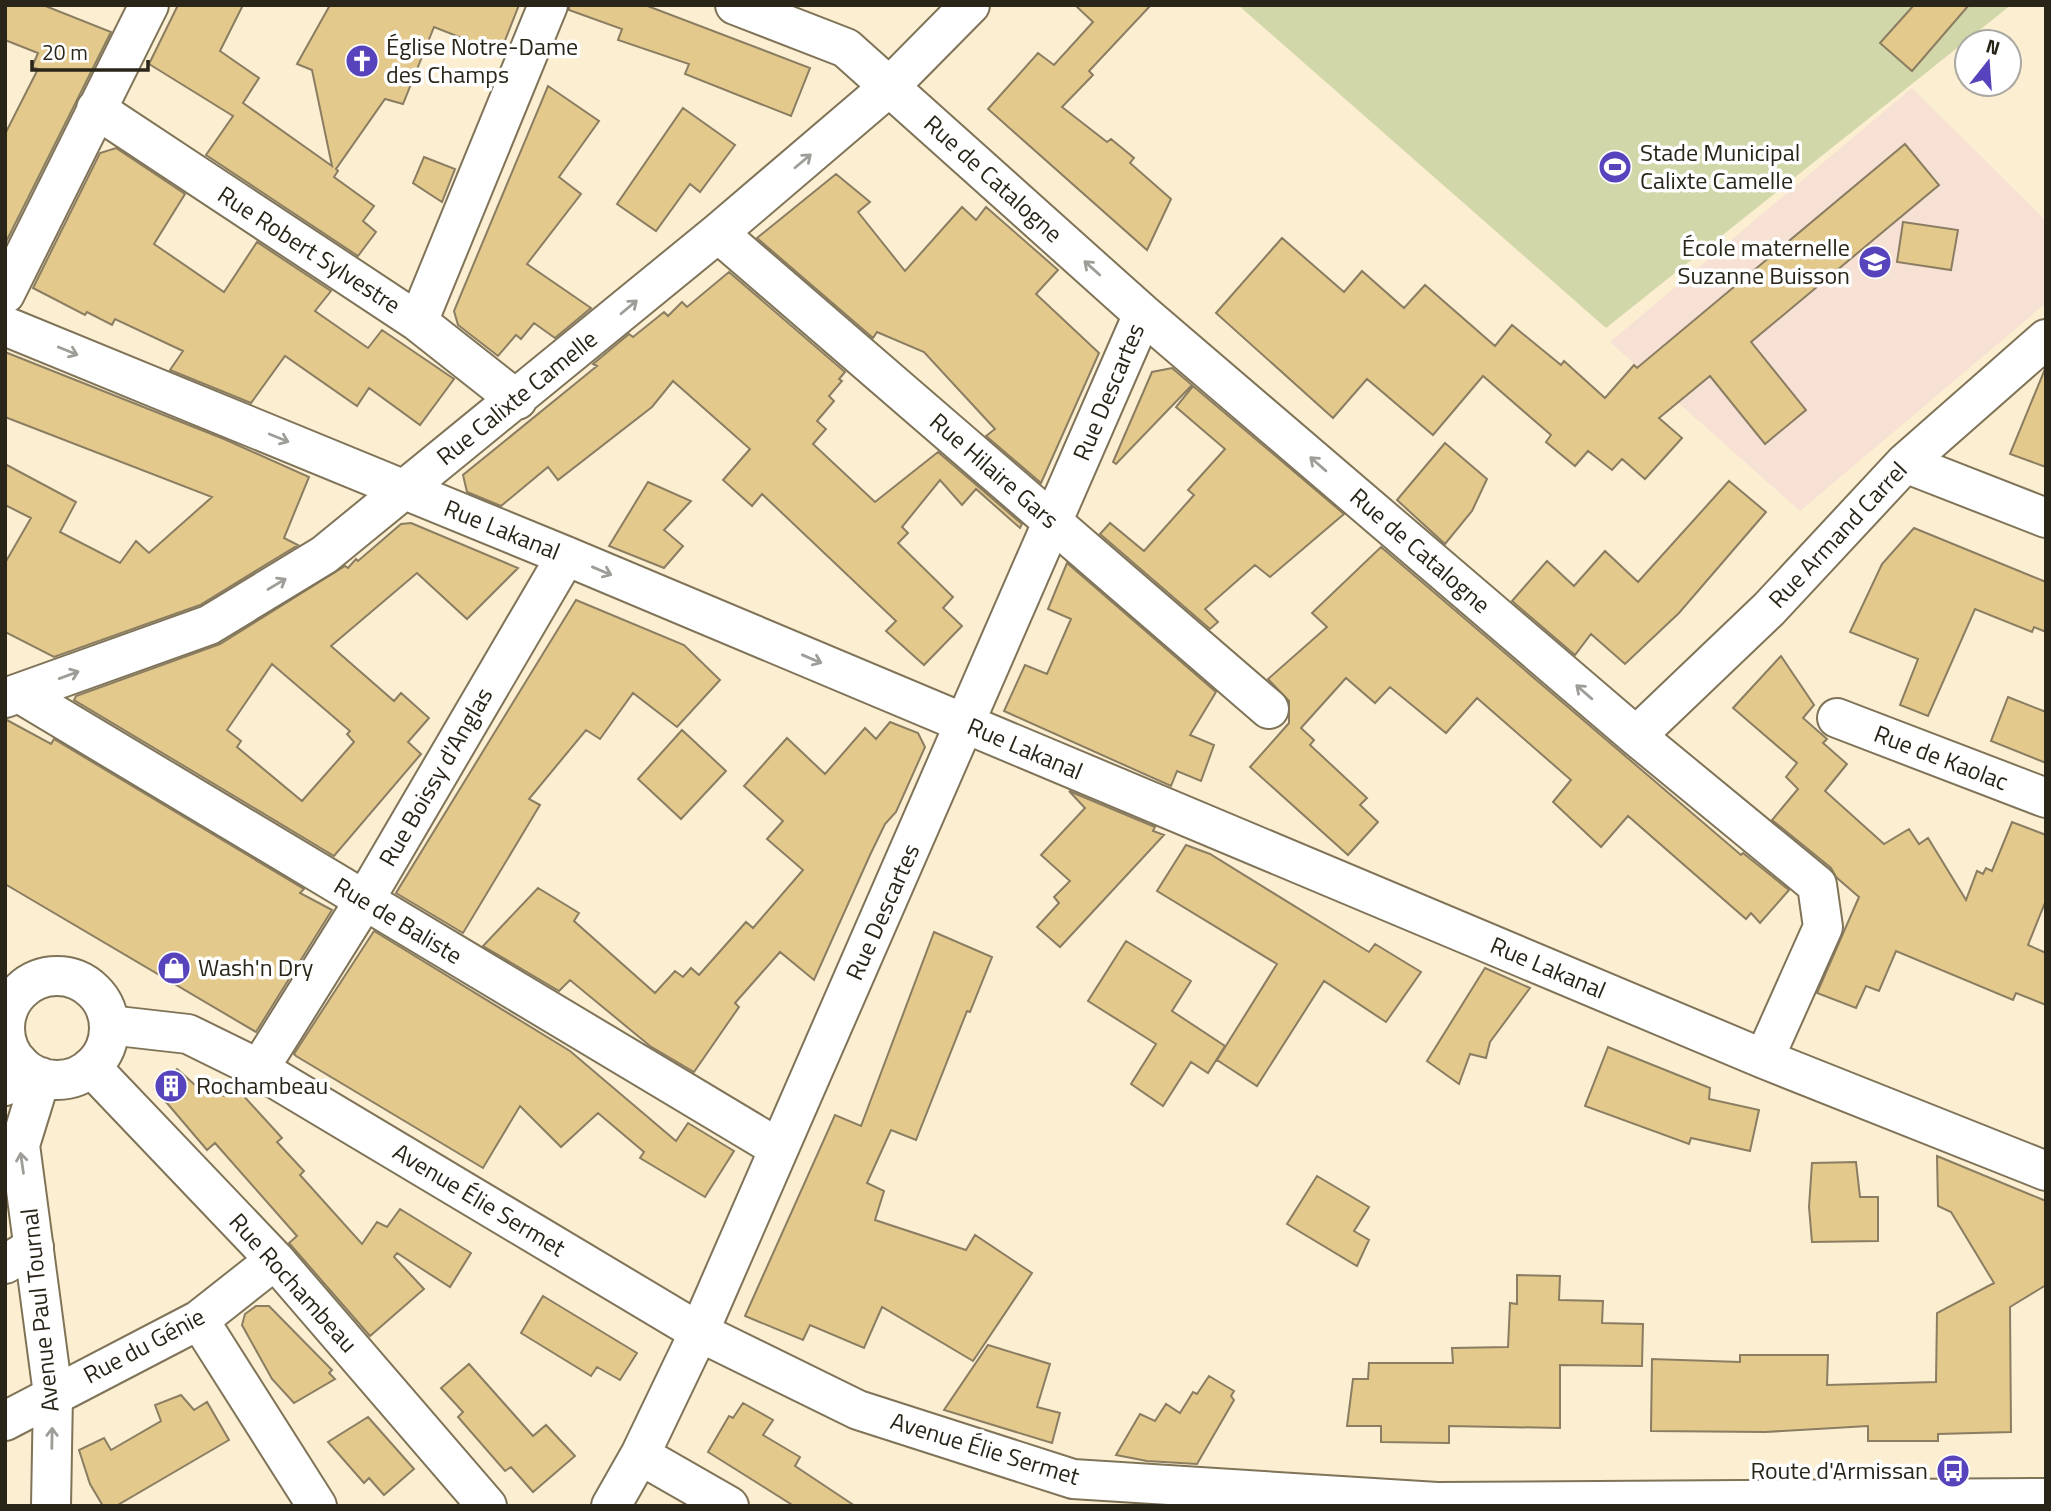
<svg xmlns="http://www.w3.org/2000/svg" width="2051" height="1511" viewBox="0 0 2051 1511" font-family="'Titillium Web',sans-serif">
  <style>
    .education { fill: #f7e0d4 }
    .green { fill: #d1d7a9 }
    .building { fill: #e4c98c; stroke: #8a7d62; stroke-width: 2; fill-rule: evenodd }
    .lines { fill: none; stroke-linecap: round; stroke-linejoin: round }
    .minor-casing { stroke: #7f7358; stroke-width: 42 }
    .tertiary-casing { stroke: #7f7358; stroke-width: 42 }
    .secondary-casing { stroke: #7f7358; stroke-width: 42 }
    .minor { stroke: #fff; stroke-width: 38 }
    .tertiary { stroke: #fff; stroke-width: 38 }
    .secondary { stroke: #fff; stroke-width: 38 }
    .oneway { stroke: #9f9d98 }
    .labels { text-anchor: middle; stroke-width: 7; stroke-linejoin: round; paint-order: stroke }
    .poi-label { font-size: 24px; fill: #2a2519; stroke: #fff; text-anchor: start }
    .street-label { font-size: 24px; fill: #2a2519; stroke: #fff }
  </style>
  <rect width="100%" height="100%" fill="#fceed0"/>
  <!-- education -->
  <path class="education" d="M 1912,88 L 2046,221 L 2046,303 L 1800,511 L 1610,342 Z"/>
  <!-- green -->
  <path class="green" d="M 1238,5 L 2011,5 L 1606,328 Z"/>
  <!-- building -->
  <path class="building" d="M 5,5 L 43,5 L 111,32 L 5,244 L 5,134 L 38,69 L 32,67 L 38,53 L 5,40 Z
    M 178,5 L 243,5 L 220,51 L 259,78 L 243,103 L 332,166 L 312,70 L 297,64 L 330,5 L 519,5 L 500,53 L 434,27 L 403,104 L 385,99 L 336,169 L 338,171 L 334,177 L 374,206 L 363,221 L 376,232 L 358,256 L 206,155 L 233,116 L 149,64 Z
    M 569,5 L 645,5 L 810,68 L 791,116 L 685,74 L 689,64 L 618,40 L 622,29 L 569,10 Z
    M 1075,5 L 1151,5 L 1089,71 L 1093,75 L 1062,107 L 1107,142 L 1111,139 L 1134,158 L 1130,163 L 1171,199 L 1147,250 L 988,109 L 1038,53 L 1054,65 L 1093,22 Z
    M 1914,5 L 1969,5 L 1912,71 L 1880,43 Z
    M 548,86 L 599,121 L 559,177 L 581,194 L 527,264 L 591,308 L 555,338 L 534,323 L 521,339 L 516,335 L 498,356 L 458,325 L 454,311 Z
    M 683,108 L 735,145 L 700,192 L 690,184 L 656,231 L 617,204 Z
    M 1905,144 L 1939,185 L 1751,342 L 1806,410 L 1765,444 L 1710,376 L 1659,418 L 1682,438 L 1645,479 L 1622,459 L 1612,470 L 1588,451 L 1575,466 L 1546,442 L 1551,435 L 1483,376 L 1433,435 L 1367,379 L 1333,418 L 1216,313 L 1282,238 L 1344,292 L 1362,271 L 1404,308 L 1425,285 L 1495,346 L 1512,325 L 1561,365 L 1564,361 L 1605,398 L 1634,365 L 1637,368 Z
    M 116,148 L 185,194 L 154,244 L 224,292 L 257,242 L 331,291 L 315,311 L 368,348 L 382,330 L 454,379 L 420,425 L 369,388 L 357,406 L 285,356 L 251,403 L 170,370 L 183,351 L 115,319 L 112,325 L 87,312 L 85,315 L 33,288 L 100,153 Z
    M 424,157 L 455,169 L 442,202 L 413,183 Z
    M 836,174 L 870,202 L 858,212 L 905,271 L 962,207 L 976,220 L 986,207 L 1058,270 L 1036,294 L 1099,353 L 1041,483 L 986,436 L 995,429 L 924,352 L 877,332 L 873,338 L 757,238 Z
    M 1903,222 L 1958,230 L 1951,270 L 1897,262 Z
    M 729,272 L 845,372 L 839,379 L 842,381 L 829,396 L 834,401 L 817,421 L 826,429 L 813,444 L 875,502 L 938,452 L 1022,524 L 1020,528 L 976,489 L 962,505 L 940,480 L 902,527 L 908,533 L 898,543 L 953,597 L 943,608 L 962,626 L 924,665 L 886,631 L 896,621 L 762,494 L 752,506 L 723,480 L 750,449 L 673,381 L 652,407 L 558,480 L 548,467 L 501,506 L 467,492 L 463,475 L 597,366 L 593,364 L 629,334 L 633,337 L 664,312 L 668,316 L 682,302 L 687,307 Z
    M 5,352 L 224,439 L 309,477 L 284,538 L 298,545 L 200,605 L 54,657 L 5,632 L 5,563 L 31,518 L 5,505 L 5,464 L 76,502 L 60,532 L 120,563 L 136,541 L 149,553 L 212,497 L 5,417 Z
    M 1172,368 L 1192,385 L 1116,464 L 1113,462 L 1152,372 Z
    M 2045,369 L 2046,370 L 2046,467 L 2010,454 Z
    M 1193,386 L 1344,514 L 1270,577 L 1255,565 L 1205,609 L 1218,622 L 1210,629 L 1100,534 L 1110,523 L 1144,551 L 1194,495 L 1188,490 L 1225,449 L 1176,407 Z
    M 1445,443 L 1487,479 L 1472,511 L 1445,544 L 1397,500 Z
    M 1729,481 L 1766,512 L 1679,613 L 1625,664 L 1591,634 L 1575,655 L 1512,601 L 1547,561 L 1574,586 L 1605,551 L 1638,582 Z
    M 648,482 L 691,501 L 664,530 L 683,546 L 664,568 L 609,546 Z
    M 411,523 L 518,568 L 467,619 L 417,573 L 331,646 L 394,701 L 401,693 L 429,718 L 408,742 L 421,754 L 334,856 L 74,700 L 76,696 L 220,644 L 345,566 L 348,568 L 356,559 L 358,561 L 401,524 ZM 272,664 L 350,731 L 347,734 L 354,742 L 302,801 L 237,747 L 241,741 L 227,730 Z
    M 1914,528 L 2046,582 L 2046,632 L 2034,627 L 2032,632 L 1975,609 L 1928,716 L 1900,705 L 1918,659 L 1850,632 L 1882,564 Z
    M 1381,547 L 1741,855 L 1743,853 L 1789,890 L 1760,923 L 1751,913 L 1746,919 L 1628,816 L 1601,847 L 1553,802 L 1571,780 L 1477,698 L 1446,733 L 1390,687 L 1375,703 L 1346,678 L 1301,728 L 1314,740 L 1310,745 L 1367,798 L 1360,805 L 1378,822 L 1348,855 L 1250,767 L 1289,723 L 1289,701 L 1268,679 L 1327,627 L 1312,613 Z
    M 1067,563 L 1216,692 L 1190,735 L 1214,745 L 1201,781 L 1177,771 L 1171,786 L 1004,711 L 1025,665 L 1047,674 L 1071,619 L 1048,609 Z
    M 576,600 L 684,645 L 720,680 L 677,727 L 633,693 L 600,739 L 586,730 L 529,799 L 540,805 L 463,933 L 396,893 Z
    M 1781,656 L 1814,705 L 1803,718 L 1827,739 L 1823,743 L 1847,764 L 1825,791 L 1884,844 L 1909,829 L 1919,844 L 1928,838 L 1966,900 L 1977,871 L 1983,874 L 1986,868 L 1992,871 L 2012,822 L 2046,835 L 2046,900 L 2028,945 L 2046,953 L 2046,1005 L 2016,993 L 2013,1000 L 1896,951 L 1879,991 L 1866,986 L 1856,1008 L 1817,993 L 1859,897 L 1836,877 L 1831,868 L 1772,820 L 1798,789 L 1786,777 L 1797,763 L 1733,708 Z
    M 2008,697 L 2046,712 L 2046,763 L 1991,741 Z
    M 5,719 L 51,744 L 54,739 L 304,889 L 300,893 L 332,910 L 256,1032 L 5,884 Z
    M 890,722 L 918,733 L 925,747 L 896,812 L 885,824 L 870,855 L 814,980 L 780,952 L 735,1003 L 739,1007 L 694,1072 L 650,1046 L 570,980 L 559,991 L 483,946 L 538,888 L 579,913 L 574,921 L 655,993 L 675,971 L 683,977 L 691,968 L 699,975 L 746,922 L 753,928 L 803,870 L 767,839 L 783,821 L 744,786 L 787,738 L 825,774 L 865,728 L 876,739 Z
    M 682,730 L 726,771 L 681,819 L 638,779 Z
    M 1069,791 L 1155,827 L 1153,831 L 1164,835 L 1060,947 L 1037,927 L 1059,903 L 1054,897 L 1070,881 L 1041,855 L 1085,808 Z
    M 1186,845 L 1210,854 L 1369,952 L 1375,944 L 1421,972 L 1386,1022 L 1324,981 L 1257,1086 L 1217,1060 L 1277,964 L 1157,891 Z
    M 374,931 L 570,1051 L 676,1141 L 688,1123 L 734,1151 L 705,1197 L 640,1158 L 644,1152 L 598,1113 L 561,1147 L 520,1106 L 483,1168 L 296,1056 L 294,1054 Z
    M 934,932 L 992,957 L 970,1012 L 967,1011 L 916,1140 L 891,1130 L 867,1183 L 884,1191 L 875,1220 L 966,1250 L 975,1235 L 1032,1273 L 973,1361 L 882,1307 L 864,1348 L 810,1325 L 803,1340 L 745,1316 L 835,1115 L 861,1126 Z
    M 1126,941 L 1191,981 L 1172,1011 L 1225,1046 L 1208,1073 L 1191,1062 L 1163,1106 L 1131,1084 L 1156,1044 L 1088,1001 Z
    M 1485,968 L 1530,988 L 1490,1042 L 1486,1058 L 1470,1054 L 1459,1084 L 1427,1061 Z
    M 1608,1047 L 1710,1088 L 1709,1099 L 1759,1110 L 1750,1151 L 1691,1138 L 1689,1144 L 1585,1106 Z
    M 177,1069 L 203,1092 L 207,1087 L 224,1096 L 231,1082 L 282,1138 L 277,1142 L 304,1171 L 300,1175 L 362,1244 L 377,1222 L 387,1227 L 400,1209 L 471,1253 L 450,1287 L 397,1253 L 394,1257 L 424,1289 L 370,1336 L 289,1243 L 297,1236 L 215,1143 L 207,1150 L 155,1089 Z
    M 1937,1156 L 2046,1201 L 2046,1285 L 2010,1307 L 2011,1432 L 1938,1434 L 1938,1441 L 1868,1441 L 1868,1426 L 1765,1432 L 1651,1431 L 1652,1359 L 1740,1362 L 1740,1355 L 1828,1355 L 1827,1385 L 1936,1382 L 1937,1313 L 1994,1283 L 1951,1212 L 1938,1206 Z
    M 1856,1162 L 1860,1197 L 1878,1197 L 1878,1241 L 1812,1242 L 1809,1207 L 1812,1163 Z
    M 1317,1176 L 1369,1207 L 1354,1231 L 1369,1240 L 1357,1266 L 1287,1224 Z
    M 1517,1275 L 1560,1276 L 1559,1300 L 1603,1301 L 1602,1323 L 1643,1324 L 1642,1366 L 1560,1365 L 1560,1428 L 1449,1426 L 1449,1443 L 1381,1442 L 1381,1426 L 1347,1426 L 1353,1379 L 1368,1379 L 1369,1363 L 1453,1363 L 1452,1348 L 1508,1347 L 1510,1303 L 1517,1304 Z
    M 543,1296 L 637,1353 L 620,1380 L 597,1367 L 591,1376 L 521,1333 Z
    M 256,1306 L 269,1306 L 332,1370 L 329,1373 L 335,1379 L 294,1403 L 272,1379 L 242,1325 L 245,1314 Z
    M 988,1345 L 1050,1364 L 1037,1407 L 1060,1413 L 1052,1443 L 944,1410 Z
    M 469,1364 L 533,1436 L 546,1425 L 575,1456 L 533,1492 L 511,1467 L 505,1471 L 458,1417 L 463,1412 L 441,1388 Z
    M 1209,1376 L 1234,1391 L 1231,1396 L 1234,1400 L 1197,1464 L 1147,1461 L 1116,1455 L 1140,1414 L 1155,1421 L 1166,1404 L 1180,1413 L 1193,1392 L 1197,1394 Z
    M 181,1395 L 194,1410 L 207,1402 L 229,1440 L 116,1506 L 103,1506 L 90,1484 L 79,1450 L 104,1438 L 111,1450 L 161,1421 L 155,1405 Z
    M 743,1403 L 773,1420 L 763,1435 L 800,1457 L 795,1466 L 855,1506 L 794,1506 L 708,1452 L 729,1416 L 733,1418 Z
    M 368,1417 L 414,1469 L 384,1495 L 369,1478 L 364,1483 L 328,1442 Z"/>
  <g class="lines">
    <defs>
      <path id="minor" d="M 735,5 L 846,48 L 1143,314 L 1636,736 L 1817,885 L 1823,927 L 1764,1059
        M 96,109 L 418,322 L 517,400
        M 718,233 L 1269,709
        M 5,294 L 149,5
        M 418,322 L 548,5
        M 5,326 L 566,556 L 1764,1059 L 2046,1171
        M 1905,463 L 2046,518
        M 19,693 L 778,1148
        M 5,698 L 209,625 L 324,555 L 718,233 L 889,87 L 970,5
        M 1837,718 L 2046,798
        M 1636,736 L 1769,609 L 1905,463 L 2046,339
        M 91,1067 L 275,1260 L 487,1506
        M 259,1069 L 364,901 L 566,556
        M 5,1264 L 34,1247
        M 199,1320 L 317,1506
        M 5,1421 L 199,1320 L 275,1260
        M 640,1455 L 729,1506
        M 611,1506 L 640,1455 L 699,1332 L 1143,314"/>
      <path id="tertiary" d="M 109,1025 L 188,1034 L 259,1069 L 699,1332 L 858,1410 L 1073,1479 L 1437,1502 L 2046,1498
        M 5,1086 L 19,1063"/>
      <path id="secondary" d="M5 1028a52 52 0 1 1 104 0a52 52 0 1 1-104 0Z
        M 41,1077 L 20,1145 L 53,1394 L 51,1506"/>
    </defs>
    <!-- minor casing -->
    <use href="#minor" class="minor-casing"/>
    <!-- tertiary casing -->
    <use href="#tertiary" class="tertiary-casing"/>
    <!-- secondary casing -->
    <use href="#secondary" class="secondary-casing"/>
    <!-- minor -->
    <use href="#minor" class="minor"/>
    <!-- tertiary -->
    <use href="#tertiary" class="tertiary"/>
    <!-- secondary -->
    <use href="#secondary" class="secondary"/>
  </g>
  <!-- one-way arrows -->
  <defs><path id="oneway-shaft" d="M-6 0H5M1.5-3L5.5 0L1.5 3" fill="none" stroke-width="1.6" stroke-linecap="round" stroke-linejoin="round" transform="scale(1.75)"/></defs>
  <g class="oneway">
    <use href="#oneway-shaft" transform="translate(803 161) rotate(-40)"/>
    <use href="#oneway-shaft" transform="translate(1092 268) rotate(-138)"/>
    <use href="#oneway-shaft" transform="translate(629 307) rotate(-40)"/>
    <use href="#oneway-shaft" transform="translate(68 351) rotate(22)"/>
    <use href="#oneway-shaft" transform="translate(279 438) rotate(22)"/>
    <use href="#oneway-shaft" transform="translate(1318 464) rotate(-139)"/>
    <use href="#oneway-shaft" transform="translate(602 571) rotate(23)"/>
    <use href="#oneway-shaft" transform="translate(277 584) rotate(-31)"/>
    <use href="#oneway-shaft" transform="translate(812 659) rotate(23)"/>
    <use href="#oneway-shaft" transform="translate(69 675) rotate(-20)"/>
    <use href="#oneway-shaft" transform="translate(1584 692) rotate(-139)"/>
    <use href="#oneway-shaft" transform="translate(22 1163) rotate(-98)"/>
    <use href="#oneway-shaft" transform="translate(52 1438) rotate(-89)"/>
  </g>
  <!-- icons -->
  <defs>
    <symbol id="church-disc" viewBox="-11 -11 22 22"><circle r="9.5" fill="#5744bc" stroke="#fff"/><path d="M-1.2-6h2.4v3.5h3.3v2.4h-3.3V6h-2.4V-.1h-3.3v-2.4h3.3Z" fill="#fff"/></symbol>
    <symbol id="stadium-disc" viewBox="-11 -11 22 22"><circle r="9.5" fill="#5744bc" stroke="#fff"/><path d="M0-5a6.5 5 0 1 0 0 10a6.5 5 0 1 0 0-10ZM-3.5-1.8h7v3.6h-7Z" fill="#fff"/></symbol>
    <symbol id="school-disc" viewBox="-11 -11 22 22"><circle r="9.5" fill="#5744bc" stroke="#fff"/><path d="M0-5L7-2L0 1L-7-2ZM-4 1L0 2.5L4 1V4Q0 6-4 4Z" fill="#fff"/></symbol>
    <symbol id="shop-disc" viewBox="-11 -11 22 22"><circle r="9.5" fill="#5744bc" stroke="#fff"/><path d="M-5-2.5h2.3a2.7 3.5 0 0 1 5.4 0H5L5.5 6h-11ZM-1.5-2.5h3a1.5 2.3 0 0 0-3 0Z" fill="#fff"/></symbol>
    <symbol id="building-disc" viewBox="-11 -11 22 22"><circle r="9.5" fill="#5744bc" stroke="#fff"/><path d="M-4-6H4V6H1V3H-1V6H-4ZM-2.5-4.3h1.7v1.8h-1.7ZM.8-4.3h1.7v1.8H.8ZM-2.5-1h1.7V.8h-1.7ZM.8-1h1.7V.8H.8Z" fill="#fff"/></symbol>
    <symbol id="bus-disc" viewBox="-11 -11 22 22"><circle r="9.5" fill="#5744bc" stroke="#fff"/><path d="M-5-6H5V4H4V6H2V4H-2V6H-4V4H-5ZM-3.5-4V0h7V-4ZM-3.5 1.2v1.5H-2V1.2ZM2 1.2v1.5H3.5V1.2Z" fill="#fff"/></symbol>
  </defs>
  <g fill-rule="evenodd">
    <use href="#church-disc" x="343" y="42" width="38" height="38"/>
    <use href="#stadium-disc" x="1596" y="148" width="38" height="38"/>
    <use href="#school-disc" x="1856" y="243" width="38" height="38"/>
    <use href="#shop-disc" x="155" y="949" width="38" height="38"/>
    <use href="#building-disc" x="152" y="1067" width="38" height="38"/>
    <use href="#bus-disc" x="1934" y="1452" width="38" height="38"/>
  </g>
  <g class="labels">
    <!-- poi labels -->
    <g class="poi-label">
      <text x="386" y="55">Église Notre-Dame<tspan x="386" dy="28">des Champs</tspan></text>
      <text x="1640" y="161">Stade Municipal<tspan x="1640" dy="28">Calixte Camelle</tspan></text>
      <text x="1850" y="256" text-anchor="end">École maternelle<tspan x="1850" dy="28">Suzanne Buisson</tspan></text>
      <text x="198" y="976">Wash'n Dry</text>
      <text x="196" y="1094">Rochambeau</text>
      <text x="1928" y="1479" text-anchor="end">Route d'Armissan</text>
    </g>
    <!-- street labels -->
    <g class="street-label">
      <text transform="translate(993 179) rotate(42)" y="8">Rue de Catalogne</text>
      <text transform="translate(309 250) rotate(33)" y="8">Rue Robert Sylvestre</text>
      <text transform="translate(1109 392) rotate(-67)" y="8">Rue Descartes</text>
      <text transform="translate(517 398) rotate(-39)" y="8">Rue Calixte Camelle</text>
      <text transform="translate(994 471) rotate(41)" y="8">Rue Hilaire Gars</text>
      <text transform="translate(502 530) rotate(22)" y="8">Rue Lakanal</text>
      <text transform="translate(1838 535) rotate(-47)" y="8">Rue Armand Carrel</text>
      <text transform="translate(1420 551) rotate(41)" y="8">Rue de Catalogne</text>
      <text transform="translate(1025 749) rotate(23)" y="8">Rue Lakanal</text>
      <text transform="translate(1941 758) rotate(21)" y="8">Rue de Kaolac</text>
      <text transform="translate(436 777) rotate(-60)" y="8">Rue Boissy d'Anglas</text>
      <text transform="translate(883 912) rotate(-66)" y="8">Rue Descartes</text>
      <text transform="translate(398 921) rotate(31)" y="8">Rue de Baliste</text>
      <text transform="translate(1548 968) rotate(23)" y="8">Rue Lakanal</text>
      <text transform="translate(479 1200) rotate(31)" y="8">Avenue Élie Sermet</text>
      <text transform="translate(293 1283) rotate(48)" y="8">Rue Rochambeau</text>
      <text transform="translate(40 1310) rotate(-96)" y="8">Avenue Paul Tournal</text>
      <text transform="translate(144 1346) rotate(-28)" y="8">Rue du Génie</text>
      <text transform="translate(985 1449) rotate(17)" y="8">Avenue Élie Sermet</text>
    </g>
  </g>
  <!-- border -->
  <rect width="2051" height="1511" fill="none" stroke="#2a2519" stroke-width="14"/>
  <!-- north arrow -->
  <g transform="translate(1988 63) rotate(17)"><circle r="33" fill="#ffffff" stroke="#aaa8a3" stroke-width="2"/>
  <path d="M0-5L12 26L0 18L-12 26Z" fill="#5744bc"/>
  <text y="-10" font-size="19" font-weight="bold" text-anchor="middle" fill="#2a2519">N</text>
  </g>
  <!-- scale -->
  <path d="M32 60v10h116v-10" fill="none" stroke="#2a2519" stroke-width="3.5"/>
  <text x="42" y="60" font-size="21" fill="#2a2519" stroke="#ffffff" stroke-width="5" paint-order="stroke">20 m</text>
</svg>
